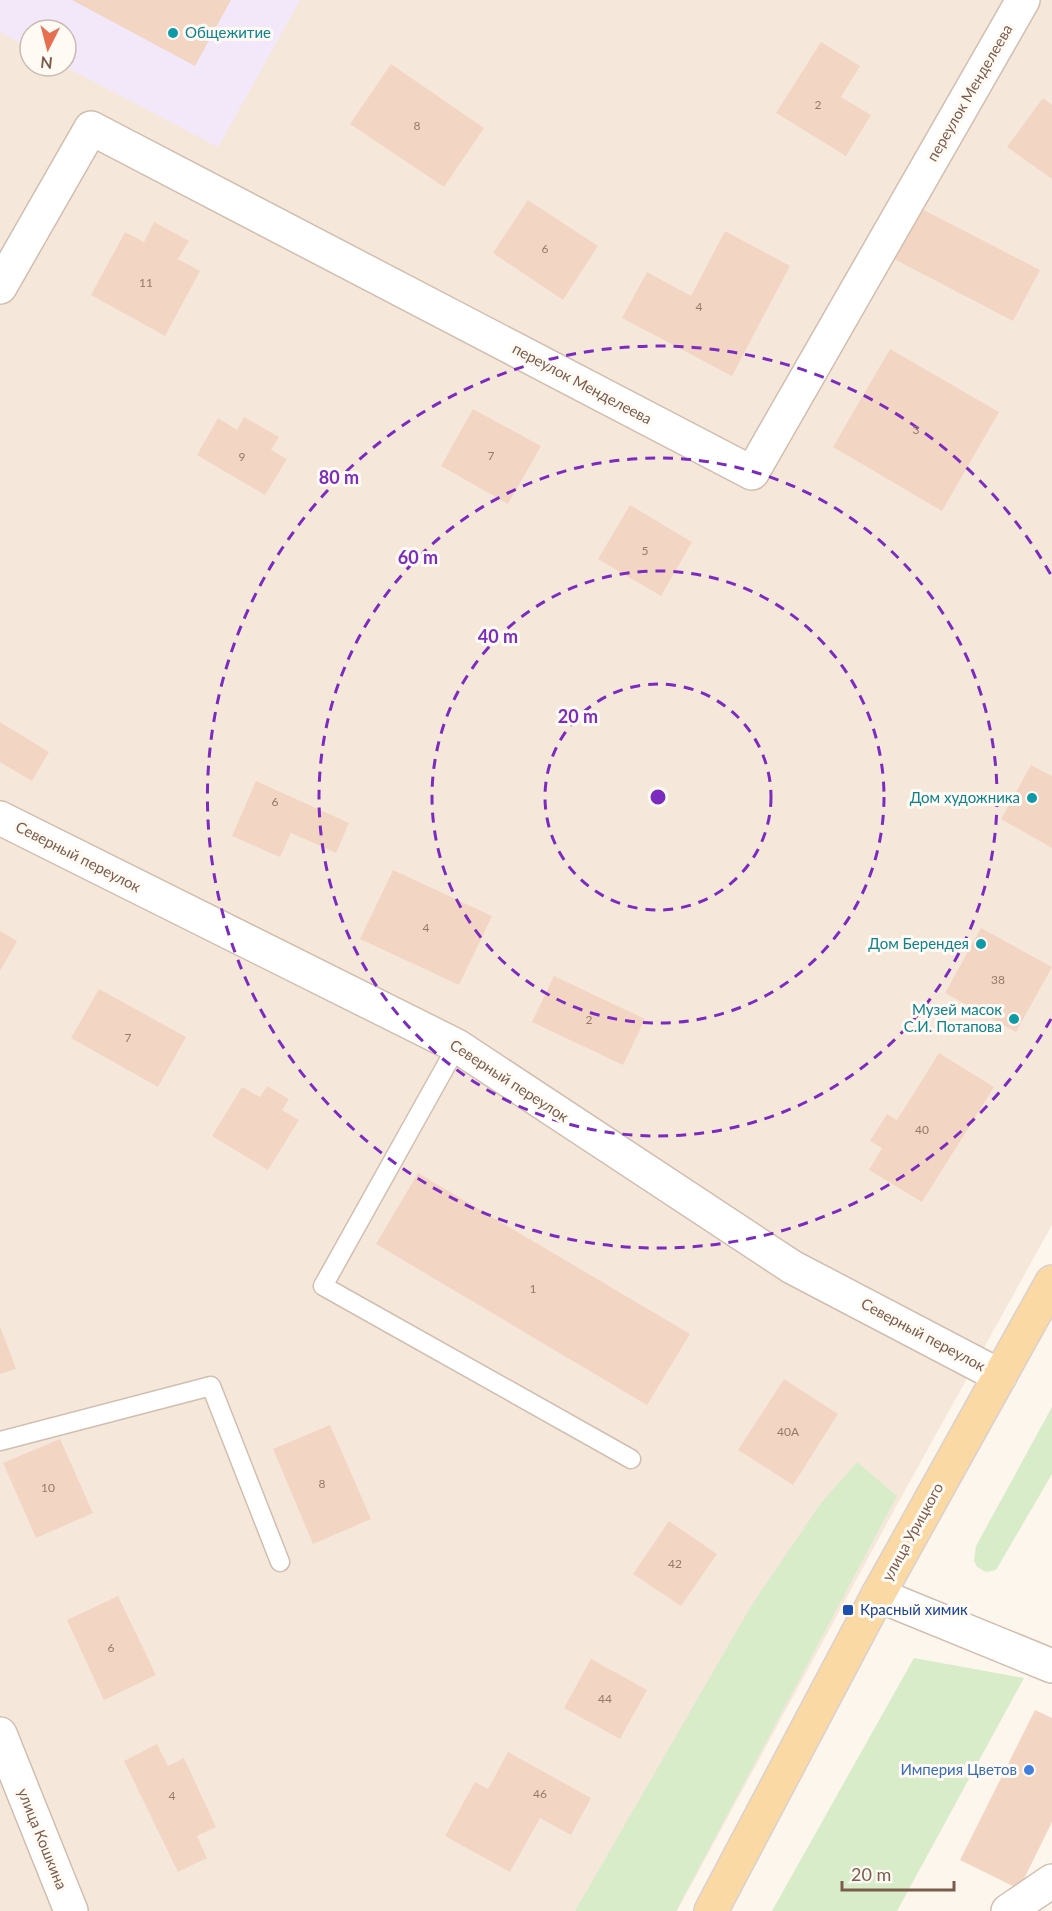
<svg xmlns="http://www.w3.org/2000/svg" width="1052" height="1911" viewBox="0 0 1052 1911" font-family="Lato,sans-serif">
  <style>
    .residential { fill: #f5e8da; fill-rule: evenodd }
    .education { fill: #f3e8fa }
    .green { fill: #d8ecc9 }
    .building { fill: #f3d5c3 }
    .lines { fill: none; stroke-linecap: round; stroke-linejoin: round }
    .service-casing { stroke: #d1beb0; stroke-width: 21 }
    .minor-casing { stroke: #d1beb0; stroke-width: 36 }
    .primary-casing { stroke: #dad1cd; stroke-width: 36 }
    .service { stroke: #fff; stroke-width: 18 }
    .minor { stroke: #fff; stroke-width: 33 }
    .primary { stroke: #fbd9a5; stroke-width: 33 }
    .ring { fill: none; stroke: #7b2cbf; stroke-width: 3; stroke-dasharray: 10 8 }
    .culture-dot { fill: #0f9aa8; stroke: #fffaf3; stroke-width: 2 }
    .transit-dot { fill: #1a4fb4; stroke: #fffaf3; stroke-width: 2 }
    .shop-dot { fill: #3f7fe0; stroke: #fffaf3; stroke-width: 2 }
    .labels { text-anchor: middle; stroke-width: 6; stroke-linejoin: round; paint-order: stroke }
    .number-label { font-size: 12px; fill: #987a6a }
    .culture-label { font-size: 15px; fill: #0d838f; stroke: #fffaf3; text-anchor: end }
    .street-label { font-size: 15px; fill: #7a5c4d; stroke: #fffaf3 }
    .transit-label { font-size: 15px; fill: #164399; stroke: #fffaf3; text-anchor: start }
    .shop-label { font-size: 15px; fill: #366cbe; stroke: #fffaf3; text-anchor: end }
    .centre { fill: #7b2cbf; stroke: #fffaf3; stroke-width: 3 }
    .ring-label { font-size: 18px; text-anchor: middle; font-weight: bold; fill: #7b2cbf; stroke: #fffaf3; stroke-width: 6; stroke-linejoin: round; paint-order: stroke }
  </style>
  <rect width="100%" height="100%" fill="#fdf6ec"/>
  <!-- residential -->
  <path class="residential" d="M 0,0 L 1052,0 L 1052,1225 L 898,1503 L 677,1911 L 0,1911 ZM 30,30 L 66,30 L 66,66 L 30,66 Z"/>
  <!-- education -->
  <path class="education" d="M 0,0 L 300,0 L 218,147 L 64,66 L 66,66 L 66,30 L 30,30 L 30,48 L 0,32 Z"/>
  <!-- green -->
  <path class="green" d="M 1052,1407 L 1052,1474 L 996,1570 L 986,1572 L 977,1567 L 974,1561 L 976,1546 Z
    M 857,1462 L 897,1496 L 676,1911 L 575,1911 L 751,1606 L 821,1503 Z
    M 914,1658 L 1024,1678 L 897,1911 L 772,1911 Z"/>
  <!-- building -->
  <path class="building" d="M 72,0 L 231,0 L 195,66 Z
    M 821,42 L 860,66 L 841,97 L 871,115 L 846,156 L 776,113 Z
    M 391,64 L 484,128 L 444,187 L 350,124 Z
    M 1043,98 L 1052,105 L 1052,179 L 1007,147 Z
    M 528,200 L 598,246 L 563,300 L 493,253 Z
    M 918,207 L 1040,270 L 1013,321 L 892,258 Z
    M 154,222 L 189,241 L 178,259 L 200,271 L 165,336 L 91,295 L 125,232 L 144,242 Z
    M 725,231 L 790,266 L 732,376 L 622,318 L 647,272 L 691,296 Z
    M 890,349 L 999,412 L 942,511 L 833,447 Z
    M 473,409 L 541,446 L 508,504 L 441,466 Z
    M 244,417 L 279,437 L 271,450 L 287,459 L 265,495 L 197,455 L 218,418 L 237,430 Z
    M 630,505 L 692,542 L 661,596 L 598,559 Z
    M 0,722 L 49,752 L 32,781 L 0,762 Z
    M 1031,765 L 1052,776 L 1052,848 L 1001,819 Z
    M 256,781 L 349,823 L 336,853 L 291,833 L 280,857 L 232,836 Z
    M 393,870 L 492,916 L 459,985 L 360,939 Z
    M 981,928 L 1052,967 L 1016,1032 L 945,993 Z
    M 0,931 L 17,941 L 0,971 Z
    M 554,976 L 645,1019 L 623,1065 L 532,1022 Z
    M 99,989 L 186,1037 L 158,1087 L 71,1038 Z
    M 939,1053 L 994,1087 L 922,1202 L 869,1170 L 882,1148 L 870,1141 L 887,1114 L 897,1120 Z
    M 267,1086 L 289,1099 L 282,1110 L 299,1120 L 268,1170 L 212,1136 L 242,1087 L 260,1097 Z
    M 418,1173 L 690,1334 L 647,1405 L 376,1244 Z
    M 0,1326 L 16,1369 L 0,1374 Z
    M 784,1379 L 838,1414 L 793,1485 L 738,1450 Z
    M 330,1425 L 371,1519 L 313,1544 L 273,1449 Z
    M 60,1439 L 93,1513 L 36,1538 L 3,1463 Z
    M 669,1521 L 717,1554 L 681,1606 L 633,1574 Z
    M 118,1596 L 156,1675 L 104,1700 L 67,1620 Z
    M 591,1659 L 647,1690 L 620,1739 L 564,1708 Z
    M 1035,1710 L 1052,1718 L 1052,1822 L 1019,1889 L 960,1860 Z
    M 157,1744 L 168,1766 L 184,1758 L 216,1827 L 197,1836 L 207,1858 L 178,1872 L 124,1761 Z
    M 508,1752 L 591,1798 L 571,1835 L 540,1818 L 510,1872 L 445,1836 L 475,1782 L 488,1789 Z"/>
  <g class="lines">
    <defs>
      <path id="service" d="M 457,1046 L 323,1286 L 631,1459
        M 0,1441 L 211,1386 L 280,1562"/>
      <path id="minor" d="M 0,287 L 91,128 L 752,473 L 1023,0
        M 0,818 L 457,1046 L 792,1267 L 1000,1376
        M 878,1595 L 1052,1666
        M 0,1734 L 71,1911
        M 1008,1911 L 1052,1881"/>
      <path id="primary" d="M 711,1911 L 878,1595 L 1052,1282"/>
    </defs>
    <!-- service casing -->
    <use href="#service" class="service-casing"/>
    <!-- minor casing -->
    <use href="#minor" class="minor-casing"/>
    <!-- primary casing -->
    <use href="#primary" class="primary-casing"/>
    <!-- service -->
    <use href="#service" class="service"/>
    <!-- minor -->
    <use href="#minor" class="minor"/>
    <!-- primary -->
    <use href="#primary" class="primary"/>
  </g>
  <!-- distance rings -->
  <g class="ring">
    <circle cx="658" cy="797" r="113"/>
    <circle cx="658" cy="797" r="226"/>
    <circle cx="658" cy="797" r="339"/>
    <path d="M1051 1019A451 451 0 1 1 1051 575"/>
  </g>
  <!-- markers -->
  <g class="culture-dot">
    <circle cx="173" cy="33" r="6"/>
    <circle cx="1032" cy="798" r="6"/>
    <circle cx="981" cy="944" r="6"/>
    <circle cx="1014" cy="1019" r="6"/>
  </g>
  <rect class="transit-dot" x="842" y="1604" width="12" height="12" rx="3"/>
  <circle class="shop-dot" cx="1029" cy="1770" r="6"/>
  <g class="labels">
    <!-- number labels -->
    <g class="number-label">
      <text x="818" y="109">2</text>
      <text x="417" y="130">8</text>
      <text x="545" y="253">6</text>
      <text x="146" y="287">11</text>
      <text x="699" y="311">4</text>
      <text x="916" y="434">3</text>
      <text x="491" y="460">7</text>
      <text x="242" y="461">9</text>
      <text x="645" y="555">5</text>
      <text x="275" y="806">6</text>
      <text x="426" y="932">4</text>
      <text x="998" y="984">38</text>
      <text x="589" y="1024">2</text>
      <text x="128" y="1042">7</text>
      <text x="922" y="1134">40</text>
      <text x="533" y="1293">1</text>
      <text x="788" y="1436">40А</text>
      <text x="322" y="1488">8</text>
      <text x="48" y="1492">10</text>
      <text x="675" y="1568">42</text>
      <text x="111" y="1652">6</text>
      <text x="605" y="1703">44</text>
      <text x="540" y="1798">46</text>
      <text x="172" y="1800">4</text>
    </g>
    <!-- culture labels -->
    <g class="culture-label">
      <text x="185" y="38" text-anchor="start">Общежитие</text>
      <text x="1020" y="803">Дом художника</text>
      <text x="969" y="949">Дом Берендея</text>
      <text x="1002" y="1015">Музей масок<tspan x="1002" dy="17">С.И. Потапова</tspan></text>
    </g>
    <!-- street labels -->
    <g class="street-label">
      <text transform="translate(970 93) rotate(-60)" y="5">переулок Менделеева</text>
      <text transform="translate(582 384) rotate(28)" y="5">переулок Менделеева</text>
      <text transform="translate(78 857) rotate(27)" y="5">Северный переулок</text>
      <text transform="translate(509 1081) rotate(33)" y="5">Северный переулок</text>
      <text transform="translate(923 1335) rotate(28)" y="5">Северный переулок</text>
      <text transform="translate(913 1532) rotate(-61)" y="5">улица Урицкого</text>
      <text transform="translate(42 1839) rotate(68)" y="5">улица Кошкина</text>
    </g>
    <!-- transit labels -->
    <g class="transit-label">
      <text x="860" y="1615">Красный химик</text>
    </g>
    <!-- shop labels -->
    <g class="shop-label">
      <text x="1017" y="1775">Империя Цветов</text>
    </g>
  </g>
  <circle cx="658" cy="797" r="9" class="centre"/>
  <g class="ring-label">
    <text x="339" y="484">80 m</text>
    <text x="418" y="564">60 m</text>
    <text x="498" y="643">40 m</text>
    <text x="578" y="723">20 m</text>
  </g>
  <!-- north arrow -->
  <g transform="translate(48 48) rotate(186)"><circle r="28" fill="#fffaf3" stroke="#cabbb1" stroke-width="1.5"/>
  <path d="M0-4.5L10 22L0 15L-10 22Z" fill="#e76f51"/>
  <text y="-9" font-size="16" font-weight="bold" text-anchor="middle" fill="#7a5c4d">N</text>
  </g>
  <!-- scale -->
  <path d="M842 1881v9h112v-9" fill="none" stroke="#7a5c4d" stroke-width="3"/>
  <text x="851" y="1881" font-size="18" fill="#7a5c4d" stroke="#fffaf3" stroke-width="4.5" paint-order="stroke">20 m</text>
</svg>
